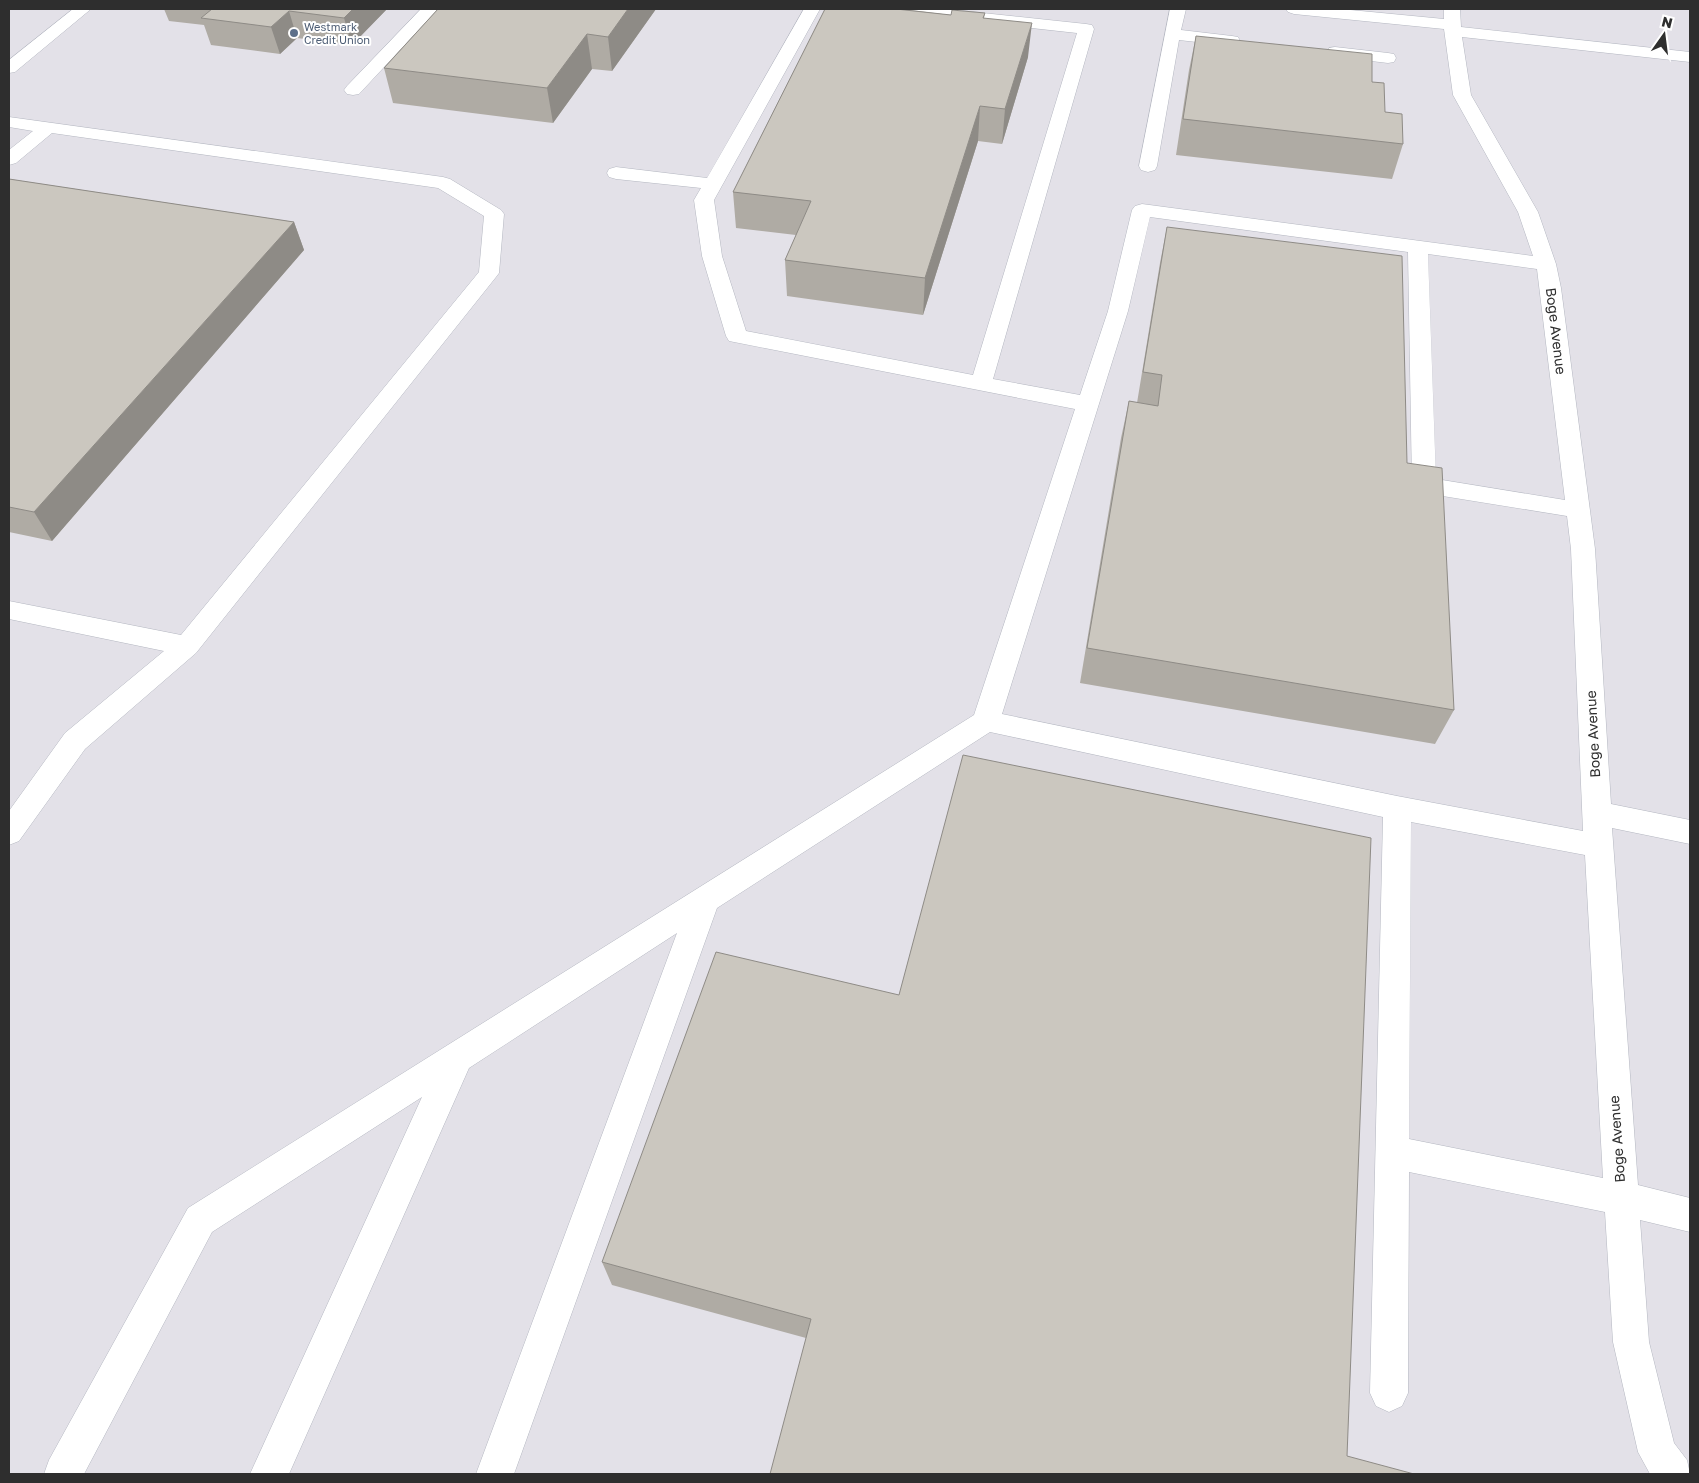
<svg xmlns="http://www.w3.org/2000/svg" width="1699" height="1483" viewBox="0 0 1699 1483" font-family="'Golos Text',sans-serif">
  <style>
    .industrial { fill: #e3e1e8 }
    .lines { fill: none; stroke-linecap: round; stroke-linejoin: round }
    .minor-casing { stroke: #b4b7c1; stroke-width: 1 }
    .minor { fill: #fff; fill-rule: evenodd }
    .wall { fill: #afaba4 }
    .shaded-wall { fill: #8e8b86 }
    .building { fill: #cbc7bf; stroke: #8e8b86 }
    .service-dot { fill: #5c6f8a; stroke: #fff; stroke-width: 2 }
    .labels { text-anchor: middle; stroke-width: 4; stroke-linejoin: round; paint-order: stroke }
    .far-service-label { font-size: 11px; fill: #4e5e75; stroke: #fff; text-anchor: start }
    .street-label { font-size: 14px; fill: #2e2e2e; stroke: #fff }
  </style>
  <rect width="100%" height="100%" fill="#efe9e1"/>
  <!-- industrial -->
  <path class="industrial" d="M 9,9 L 1690,9 L 1690,1474 L 9,1474 Z"/>
  <g class="lines">
    <defs>
      <path id="minor" d="M 73,9 L 91,9 L 15,72 L 9,73 L 9,60 Z
        M 421,9 L 438,9 L 359,94 L 353,95 L 347,94 L 344,90 L 347,86 Z
        M 804,9 L 820,9 L 714,200 L 722,256 L 746,331 L 973,375 L 1077,33 L 903,14 L 897,12 L 895,9 L 945,9 L 1086,24 L 1092,25 L 1094,29 L 993,379 L 1080,395 L 1108,311 L 1132,210 L 1135,206 L 1142,204 L 1533,256 L 1518,212 L 1453,95 L 1444,29 L 1294,14 L 1288,12 L 1286,9 L 1340,9 L 1444,19 L 1444,9 L 1460,9 L 1461,27 L 1690,52 L 1690,62 L 1462,37 L 1471,95 L 1538,212 L 1556,264 L 1561,288 L 1595,549 L 1611,804 L 1690,820 L 1690,844 L 1612,828 L 1638,1185 L 1690,1198 L 1690,1232 L 1640,1220 L 1649,1342 L 1674,1443 L 1687,1460 L 1690,1474 L 1650,1474 L 1638,1452 L 1613,1342 L 1605,1212 L 1409,1172 L 1408,1393 L 1402,1406 L 1389,1412 L 1376,1406 L 1370,1393 L 1383,817 L 990,732 L 717,908 L 514,1474 L 476,1474 L 677,933 L 469,1068 L 289,1474 L 250,1474 L 422,1097 L 212,1232 L 84,1474 L 44,1474 L 49,1460 L 188,1208 L 974,715 L 1075,409 L 729,341 L 726,336 L 702,256 L 694,200 L 701,188 L 616,179 L 609,177 L 607,173 L 609,169 L 616,167 L 707,178 ZM 1150,217 L 1408,252 L 1412,485 L 1416,491 L 1424,493 L 1567,516 L 1571,549 L 1583,831 L 1397,796 L 1002,714 L 1128,311 ZM 1428,254 L 1537,269 L 1565,500 L 1436,479 ZM 1411,822 L 1585,855 L 1603,1178 L 1409,1139 Z
        M 1170,9 L 1186,9 L 1181,30 L 1232,36 L 1238,37 L 1240,41 L 1238,45 L 1232,46 L 1179,40 L 1157,166 L 1155,170 L 1148,172 L 1141,170 L 1139,166 Z
        M 1335,47 L 1388,53 L 1394,54 L 1396,58 L 1394,62 L 1388,63 L 1329,56 L 1327,52 L 1329,48 Z
        M 9,117 L 443,177 L 450,179 L 501,210 L 504,214 L 499,273 L 496,277 L 196,653 L 85,749 L 19,841 L 9,845 L 9,811 L 65,733 L 164,651 L 9,619 L 9,601 L 181,635 L 479,272 L 484,216 L 438,188 L 52,133 L 16,163 L 9,165 L 9,150 L 33,131 L 9,127 Z"/>
    </defs>
    <!-- minor casing -->
    <use href="#minor" class="minor-casing"/>
    <!-- minor -->
    <use href="#minor" class="minor"/>
  </g>
  <!-- wall -->
  <path class="wall" d="M 164,9 L 387,9 L 352,45 L 297,38 L 280,54 L 211,45 L 204,25 L 169,21 Z
    M 438,9 L 656,9 L 612,71 L 592,69 L 553,123 L 393,103 L 384,68 Z
    M 825,9 L 902,9 L 951,15 L 985,13 L 984,18 L 1028,57 L 1002,144 L 978,141 L 923,315 L 787,296 L 785,260 L 796,235 L 736,228 L 733,192 Z
    M 1196,36 L 1372,82 L 1385,112 L 1403,144 L 1392,179 L 1176,155 L 1189,70 Z
    M 9,179 L 294,222 L 304,250 L 52,541 L 9,532 Z
    M 1167,227 L 1407,463 L 1454,710 L 1435,744 L 1080,683 L 1121,438 L 1129,401 L 1137,403 L 1160,263 Z
    M 602,1262 L 1347,1456 L 806,1338 L 612,1285 Z"/>
  <!-- shaded-wall -->
  <path class="shaded-wall" d="M 353,9 L 387,9 L 352,45 L 344,18 Z
    M 628,9 L 656,9 L 612,71 L 608,37 Z
    M 289,11 L 297,38 L 280,54 L 271,27 Z
    M 1032,23 L 1028,57 L 1002,144 L 1005,109 Z
    M 587,34 L 592,69 L 553,123 L 547,88 Z
    M 980,106 L 978,141 L 923,315 L 925,278 Z
    M 294,222 L 304,250 L 52,541 L 34,512 Z"/>
  <!-- building -->
  <path class="building" d="M 212,9 L 353,9 L 344,18 L 289,11 L 271,27 L 201,18 Z
    M 438,9 L 628,9 L 608,37 L 587,34 L 547,88 L 384,68 Z
    M 825,9 L 896,9 L 951,15 L 952,10 L 985,13 L 983,18 L 1032,23 L 1005,109 L 980,106 L 925,278 L 785,260 L 811,201 L 733,192 Z
    M 1196,36 L 1372,54 L 1372,82 L 1384,83 L 1385,112 L 1402,114 L 1403,144 L 1183,119 Z
    M 9,179 L 294,222 L 34,512 L 9,507 Z
    M 1167,227 L 1402,256 L 1407,463 L 1442,468 L 1454,710 L 1087,648 L 1129,401 L 1158,406 L 1162,375 L 1143,372 Z
    M 963,755 L 1371,838 L 1347,1456 L 1414,1474 L 770,1474 L 811,1319 L 602,1262 L 716,952 L 899,995 Z"/>
  <!-- markers -->
  <circle class="service-dot" cx="294" cy="33" r="5"/>
  <g class="labels">
    <!-- far-service labels -->
    <g class="far-service-label">
      <text x="304" y="31">Westmark<tspan x="304" dy="13">Credit Union</tspan></text>
    </g>
    <!-- street labels -->
    <g class="street-label">
      <text transform="translate(1556 331) rotate(83)" y="5">Boge Avenue</text>
      <text transform="translate(1593 734) rotate(-93)" y="5">Boge Avenue</text>
      <text transform="translate(1617 1139) rotate(-94)" y="5">Boge Avenue</text>
    </g>
  </g>
  <!-- border -->
  <rect width="1699" height="1483" fill="none" stroke="#2e2e2e" stroke-width="20"/>
  <!-- north arrow -->
  <g transform="translate(1664 35) rotate(14)" stroke="#ffffff" stroke-width="4" paint-order="stroke">
  <path d="M0-4L9 19L0 12L-9 19Z" fill="#2e2e2e"/>
  <text y="-8" font-size="14" font-weight="bold" text-anchor="middle" fill="#2e2e2e">N</text>
  </g>
</svg>
